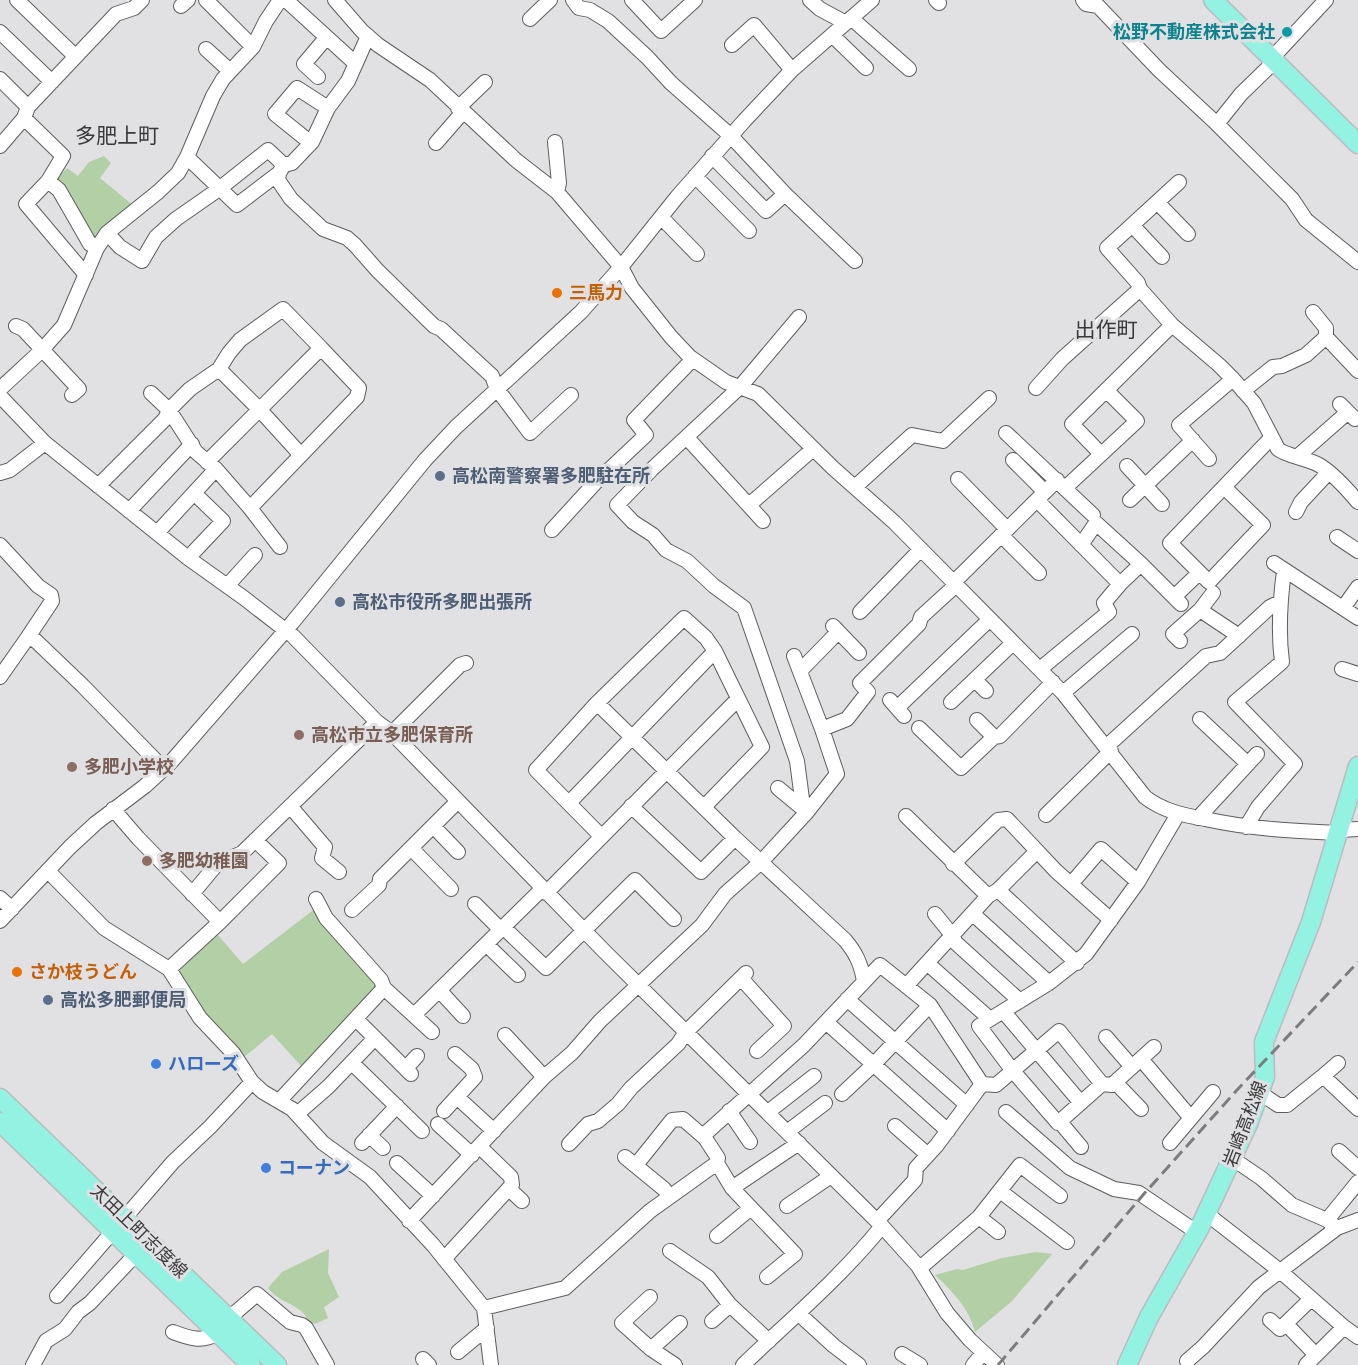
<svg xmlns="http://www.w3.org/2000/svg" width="1358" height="1365" viewBox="0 0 1358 1365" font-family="Lato,'Noto Sans JP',sans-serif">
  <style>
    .green { fill: #b2cfa5 }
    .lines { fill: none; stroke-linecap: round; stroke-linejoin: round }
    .minor-casing { stroke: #5d5d5e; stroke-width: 16 }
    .major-casing { stroke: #bcbcbc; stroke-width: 21 }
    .minor { stroke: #fff; stroke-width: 14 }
    .major { stroke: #93f2e2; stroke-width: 18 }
    .rail { stroke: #7c7c7e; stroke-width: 3; stroke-dasharray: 12 6; stroke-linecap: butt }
    .culture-dot { fill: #0f9aa8; stroke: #e1e1e3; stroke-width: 2 }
    .food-dot { fill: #e8710a; stroke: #e1e1e3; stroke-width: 2 }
    .service-dot { fill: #5c6f8a; stroke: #e1e1e3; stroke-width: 2 }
    .education-dot { fill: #8d6e63; stroke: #e1e1e3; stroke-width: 2 }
    .shop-dot { fill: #3f7fe0; stroke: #e1e1e3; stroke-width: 2 }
    .labels { text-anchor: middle; stroke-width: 6; stroke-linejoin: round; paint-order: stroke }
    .culture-label { font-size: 18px; font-weight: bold; fill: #0d838f; stroke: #e1e1e3; text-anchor: end }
    .food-label { font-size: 18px; font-weight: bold; fill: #c56008; stroke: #e1e1e3; text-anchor: start }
    .service-label { font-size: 18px; font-weight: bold; fill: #4e5e75; stroke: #e1e1e3; text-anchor: start }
    .education-label { font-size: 18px; font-weight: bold; fill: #785e54; stroke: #e1e1e3; text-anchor: start }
    .shop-label { font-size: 18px; font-weight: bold; fill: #366cbe; stroke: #e1e1e3; text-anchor: start }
    .street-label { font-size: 18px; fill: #39393a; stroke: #e1e1e3 }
    .quarter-label { font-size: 21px; fill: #39393a; stroke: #e1e1e3 }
  </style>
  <rect width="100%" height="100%" fill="#e1e1e3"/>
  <!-- green -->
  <path class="green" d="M 104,156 L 111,163 L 100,178 L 134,206 L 95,244 L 54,182 L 67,168 L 78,176 L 89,162 Z
    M 316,908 L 379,987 L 303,1068 L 272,1034 L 243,1058 L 203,1017 L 176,974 L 217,934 L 243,964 Z
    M 329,1249 L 328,1273 L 339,1297 L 324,1307 L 328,1318 L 315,1324 C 307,1322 307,1316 301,1311 C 290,1302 277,1300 268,1288 L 282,1272 Z
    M 1036,1252 L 1052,1254 L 1012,1301 L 975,1332 C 969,1308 953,1292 935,1275 L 957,1269 L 963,1270 L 1002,1258 Z"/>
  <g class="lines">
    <defs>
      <path id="minor" d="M 17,0 L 75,56
        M 206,0 L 253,47
        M 286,0 L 355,63
        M 335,0 L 362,31 L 378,45 L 430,80 L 517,161 L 557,192 L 621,267 L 632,288 L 671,337 L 690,357 L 726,382 L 758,394 L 833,468 L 894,522 L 1063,693 L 1145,797 C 1163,811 1183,815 1205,819 C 1250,829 1294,831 1339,833
        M 573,0 L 579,8 L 590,10 L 608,21 L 647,57 L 671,83 L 731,136 L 785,194 L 855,261
        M 632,0 L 661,31 L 695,0
        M 810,0 L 820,9 L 846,23
        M 936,0 L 939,3
        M 1083,0 L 1086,4 L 1098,6 L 1159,70 L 1217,124 L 1241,94 L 1275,61
        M 181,6 L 188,0
        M 851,18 L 909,69
        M 530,19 L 550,0
        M 0,32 L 52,82
        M 832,35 L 866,68
        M 732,45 L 754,25 L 792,70
        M 206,49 L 230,71
        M 1272,58 L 1326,0
        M 318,77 L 304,64 L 326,38
        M 0,79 L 28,107
        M 458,108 L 485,82
        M 24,118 L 63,156 L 48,181 L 26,204 L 86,275
        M 1217,124 L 1292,199 L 1306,220 L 1358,262
        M 312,142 L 306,139 L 275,114 L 297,88 L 328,108
        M 555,142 L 559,183 L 557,192
        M 436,143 L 463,112
        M 0,146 L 24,118 L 28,107 L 116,14 L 134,8 L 142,0
        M 712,156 L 766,211 L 785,194
        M 187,157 L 237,205 L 279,173
        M 284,165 L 279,173 L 278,180 L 291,199 L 323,229 L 347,238 L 355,245 L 377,270 L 434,326 L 441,329 L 492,376 L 497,389 L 530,433 L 571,395
        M 695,176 L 749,231
        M 48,181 L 59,190 L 90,244 L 97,248
        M 1157,202 L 1188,234
        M 661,217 L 697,254
        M 1132,225 L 1162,257
        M 107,233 L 120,247 L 142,261 L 156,237 L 176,219 L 219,189 L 268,150 L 284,165 L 292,163 L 312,142 L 328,108 L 348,81 L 368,36
        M 1140,289 L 1138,283 L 1107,248 L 1179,182
        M 1313,312 L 1326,328 L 1326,337 L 1358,371
        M 799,317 L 740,387 L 651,470 L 617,505 L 633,522 L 653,535 L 666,550 L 687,561 L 714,586 L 744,608 L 797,761 L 802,799 L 807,812
        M 16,326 L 23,329 L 79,389 L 72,395
        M 219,369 L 260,410 L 300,454
        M 1036,388 L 1062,359 L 1140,289 L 1172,325 L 1219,365 L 1233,379 L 1254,403 L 1278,449 C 1286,456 1307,458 1319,465 C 1333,473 1347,489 1358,502
        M 0,389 L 42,350 L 64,325 L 97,248 L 107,233 L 158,192 L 178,173 L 187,157 L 213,96 L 223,79 L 253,47 L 266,21 L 280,0
        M 1243,391 L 1273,367 L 1282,366 L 1306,355 L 1326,337
        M 151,393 L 169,410 L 196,452 L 216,469 L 250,508 L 280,547
        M 0,396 L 45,443 L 188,558 L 244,598 L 293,636 L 377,722 L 392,733 L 604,951 L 882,1226 L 918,1266 L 947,1313 L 970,1340 L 997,1365
        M 1340,404 L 1355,419
        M 1006,433 L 1093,515
        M 690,441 L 763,521
        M 1101,454 L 1072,424 L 1172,325
        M 1298,456 L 1348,412
        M 1209,459 L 1179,425 L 1233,379
        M 1013,460 L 1045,492
        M 207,462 L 321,348 L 359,388 L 357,397 L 250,508
        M 1127,466 L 1162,504
        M 0,473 L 10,470 L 45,443
        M 958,479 L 1007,529
        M 98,486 L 165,419 L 169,410 L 190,389 L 219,369 L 229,353 L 240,340 L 283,309 L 321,348
        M 855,487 L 912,435 L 943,441 L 989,398
        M 1224,487 L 1263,525 L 1209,582 L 1170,543 L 1271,438
        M 1065,488 L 1137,421 L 1106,390
        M 1037,500 L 1120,584 L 1141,564 L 1096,523 L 1081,545
        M 1130,500 L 1193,440
        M 749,505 L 813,449
        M 129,511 L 192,444
        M 1296,512 L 1301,502 L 1328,473
        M 552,530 L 595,483 L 646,435 L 634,420 L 693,359
        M 157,533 L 216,469
        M 1001,535 L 1039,573
        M 1337,537 L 1358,551
        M 0,545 L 38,586 L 51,595 L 52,601 L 28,637
        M 188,558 L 223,521 L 194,493
        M 1274,563 L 1358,618
        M 1141,564 L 1181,604
        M 953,583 L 1057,480
        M 227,586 L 255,555
        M 1174,597 L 1199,573
        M 1343,608 L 1358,587
        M 1200,610 L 1239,636
        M 860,612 L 921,549
        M 833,626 L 859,653
        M 1180,641 L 1173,634 L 1200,610 L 1213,593
        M 1040,669 L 1109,612 L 1104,603 L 1120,584
        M 1342,669 L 1358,674
        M 800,671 L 838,632
        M 0,677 L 28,637 L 36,641 L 83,686 L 164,769
        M 975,680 L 986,691
        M 1063,693 L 1132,634
        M 890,700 L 904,716
        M 951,702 L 1013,643
        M 597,703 L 735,838 L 845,940 C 856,953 861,964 864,981
        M 897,708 L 989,620
        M 1200,719 L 1248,764
        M 977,720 L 994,737
        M 919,728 L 961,768 L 994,737 L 1000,736 L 1053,682
        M 822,729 L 847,719 L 868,692 L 860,683 L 919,624 L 921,617 L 956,585
        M 392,733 L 460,665 L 466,663
        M 1107,746 L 1206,656 L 1220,653 L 1270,607 L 1280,602
        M 778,788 L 807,812
        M 569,803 L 715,651
        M 290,806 L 325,847 L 322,858 L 339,872
        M 631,806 L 701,872 L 735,838
        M 113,809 L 138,838 L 220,922
        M 1046,815 L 1111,751
        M 906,816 L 988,896
        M 1198,818 L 1257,754
        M 433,826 L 458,852
        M 1246,827 L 1258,807 L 1295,764 L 1235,702 L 1282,662 C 1278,632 1280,601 1284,571
        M 1340,830 L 1358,829
        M 601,836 L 536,770 L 597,703 L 684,618 L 706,638 L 715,651 L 762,747 L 704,807
        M 255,840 L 279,863 L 220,922 L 169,969 L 200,1018 L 233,1053 L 252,1082 L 263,1092 L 292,1109 L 323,1143 L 370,1177 L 433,1245 L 484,1308 L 491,1365
        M 411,848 L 451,889
        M 953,864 L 998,820 L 1007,819 L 1056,871 L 1111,920
        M 48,871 L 104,928 L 169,969
        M 1071,884 L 1101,849 L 1138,882
        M 998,890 L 1077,963
        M 546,893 L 738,699
        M 192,894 L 217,864 L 242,853 L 377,722
        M 0,898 L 12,909
        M 475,904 L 501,930
        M 352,910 L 379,885 L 380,879 L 458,801
        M 935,914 L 948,930 L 956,943 L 1020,1001
        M 973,914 L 1049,983
        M 0,921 L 70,847 L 96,823 L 145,786 L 171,762 L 292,623 L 425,460 L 456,427 L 581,312 L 621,267 L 677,197 L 744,121 L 792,70 L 872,0
        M 503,927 L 546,968 L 635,880 L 674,919
        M 486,944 L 518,975
        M 927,963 L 990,1019
        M 741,978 L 784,1026 L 757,1051
        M 906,986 L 988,896 L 998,890 L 1037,851
        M 384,988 L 432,1032
        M 439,990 L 463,1016
        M 847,999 L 967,1105
        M 1003,1011 L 1081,1103
        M 414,1015 L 542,889
        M 356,1019 L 411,1074
        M 826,1022 L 948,1131
        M 505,1035 L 544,1077
        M 1106,1037 L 1132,1067
        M 1154,1047 L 1112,1085 L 1102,1084 L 1058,1123 L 1013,1071 L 979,1026 L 1049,983 L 1086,954 L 1138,882 L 1178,814
        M 1141,1059 L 1191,1118
        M 352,1063 L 422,1131
        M 406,1068 L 417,1056
        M 1323,1076 L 1338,1063
        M 1115,1082 L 1141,1109
        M 982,1084 L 996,1085 L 1059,1031 L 1102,1084
        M 1260,1093 L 1278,1105 L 1287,1105 L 1323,1076 L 1358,1109
        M 842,1094 L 874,1064 L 930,1005
        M 457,1097 L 494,1131
        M 280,1100 L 384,988 L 381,980 L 326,918 L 316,899
        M 444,1111 L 475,1077 L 472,1069 L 455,1054
        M 729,1111 L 750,1142
        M 768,1112 L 814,1076
        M 1006,1112 L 1070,1168 L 1114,1189 L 1139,1193 L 1198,1233
        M 297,1114 L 328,1087 L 375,1038
        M 1060,1122 L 1081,1147
        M 438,1124 L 472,1155
        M 895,1126 L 928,1155
        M 787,1132 L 825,1103
        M 369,1135 L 383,1148
        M 362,1143 L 397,1106
        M 1170,1143 L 1213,1092
        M 569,1144 L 588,1124 L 598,1121 L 618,1104 L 631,1088 L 678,1044 L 686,1032 L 746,973
        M 1339,1151 L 1358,1168
        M 625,1157 L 664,1189 L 669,1196
        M 1233,1159 L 1261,1178 L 1292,1205 L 1327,1220 L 1337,1228
        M 397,1163 L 433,1196
        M 717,1163 L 732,1188 L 795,1254 L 767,1277
        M 636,1165 L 672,1120 L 683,1119 L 705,1138
        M 732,1188 L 799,1143
        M 509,1189 L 522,1201
        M 1000,1191 L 1067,1242
        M 787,1206 L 831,1176
        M 1207,1214 L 1280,1271 L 1344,1327 L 1358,1337
        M 979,1217 L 998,1232
        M 1327,1220 L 1358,1182
        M 409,1221 L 544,1077 L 572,1053 L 600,1021 L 702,925 L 725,894 L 761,862 L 807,812 L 837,774 L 822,729 L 794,656
        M 877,1221 L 915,1180 L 916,1168 L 937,1145 L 982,1084
        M 717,1236 L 751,1208
        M 670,1251 L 708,1277 L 730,1305 L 769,1341
        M 444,1259 L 512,1185 L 511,1177 L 480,1147
        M 920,1268 L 979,1217 L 1020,1165 L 1060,1196
        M 57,1296 L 173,1162 L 210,1127 L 252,1082
        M 650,1297 L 622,1323 L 651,1349 L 675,1365
        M 484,1308 L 565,1288 L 650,1211 L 717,1163 L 718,1158 L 705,1138 L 706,1133 L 804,1045 L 880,965 L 930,1005 L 982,1084
        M 799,1314 L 834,1346 L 859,1365
        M 229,1318 L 257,1294 L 290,1322 L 302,1325 L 306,1328 L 327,1365
        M 1270,1320 L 1280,1329 L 1311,1299
        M 712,1321 L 730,1305
        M 1286,1324 L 1316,1355
        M 173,1332 C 189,1338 202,1343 218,1333
        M 651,1349 L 680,1323
        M 458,1352 L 487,1328
        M 902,1354 L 920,1365
        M 423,1359 L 429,1365
        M 1187,1361 L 1203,1347 L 1259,1287 L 1337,1228 L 1358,1220
        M 33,1365 L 46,1341 L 65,1329 L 78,1312 L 90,1303 L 136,1254
        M 743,1365 C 791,1319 841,1277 882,1226
        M 973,1365 L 983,1353
        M 1306,1365 L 1344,1327"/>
      <path id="major" d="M 1213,0 L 1358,144
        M 0,1098 L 277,1365
        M 0,1122 L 251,1365
        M 1127,1365 L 1149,1317 L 1199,1229 L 1248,1124 L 1265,1077 L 1264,1042 L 1311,922 L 1358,766"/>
    </defs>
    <!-- minor casing -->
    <use href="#minor" class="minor-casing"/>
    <!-- major casing -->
    <use href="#major" class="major-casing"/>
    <!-- minor -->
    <use href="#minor" class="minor"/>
    <!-- major -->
    <use href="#major" class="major"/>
    <!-- rail -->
    <path class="rail" d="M 998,1365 L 1143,1195 L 1237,1090 L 1358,962"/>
  </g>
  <!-- markers -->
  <circle class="culture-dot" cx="1287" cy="32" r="6"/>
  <g class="food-dot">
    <circle cx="557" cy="293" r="6"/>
    <circle cx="17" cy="972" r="6"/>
  </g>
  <g class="service-dot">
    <circle cx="440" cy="476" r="6"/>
    <circle cx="340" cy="602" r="6"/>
    <circle cx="48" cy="1000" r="6"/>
  </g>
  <g class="education-dot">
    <circle cx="299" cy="735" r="6"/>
    <circle cx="72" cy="767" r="6"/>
    <circle cx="147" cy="861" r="6"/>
  </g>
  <g class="shop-dot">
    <circle cx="156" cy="1064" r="6"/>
    <circle cx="266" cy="1168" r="6"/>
  </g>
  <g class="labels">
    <!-- culture labels -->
    <g class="culture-label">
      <text x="1275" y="38">松野不動産株式会社</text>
    </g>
    <!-- food labels -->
    <g class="food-label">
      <text x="569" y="299">三馬力</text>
      <text x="29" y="978">さか枝うどん</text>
    </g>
    <!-- service labels -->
    <g class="service-label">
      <text x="452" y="482">高松南警察署多肥駐在所</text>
      <text x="352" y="608">高松市役所多肥出張所</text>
      <text x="60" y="1006">高松多肥郵便局</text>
    </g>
    <!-- education labels -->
    <g class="education-label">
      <text x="311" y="741">高松市立多肥保育所</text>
      <text x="84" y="773">多肥小学校</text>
      <text x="159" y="867">多肥幼稚園</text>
    </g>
    <!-- shop labels -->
    <g class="shop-label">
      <text x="168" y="1070">ハローズ</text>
      <text x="278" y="1174">コーナン</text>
    </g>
    <!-- street labels -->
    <g class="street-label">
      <text transform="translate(1245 1124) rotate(-69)" y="6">岩崎高松線</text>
      <text transform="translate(139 1231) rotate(44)" y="6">太田上町志度線</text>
    </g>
    <!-- quarter labels -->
    <g class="quarter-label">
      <text x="117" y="143">多肥上町</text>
      <text x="1106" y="337">出作町</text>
    </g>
  </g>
</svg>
